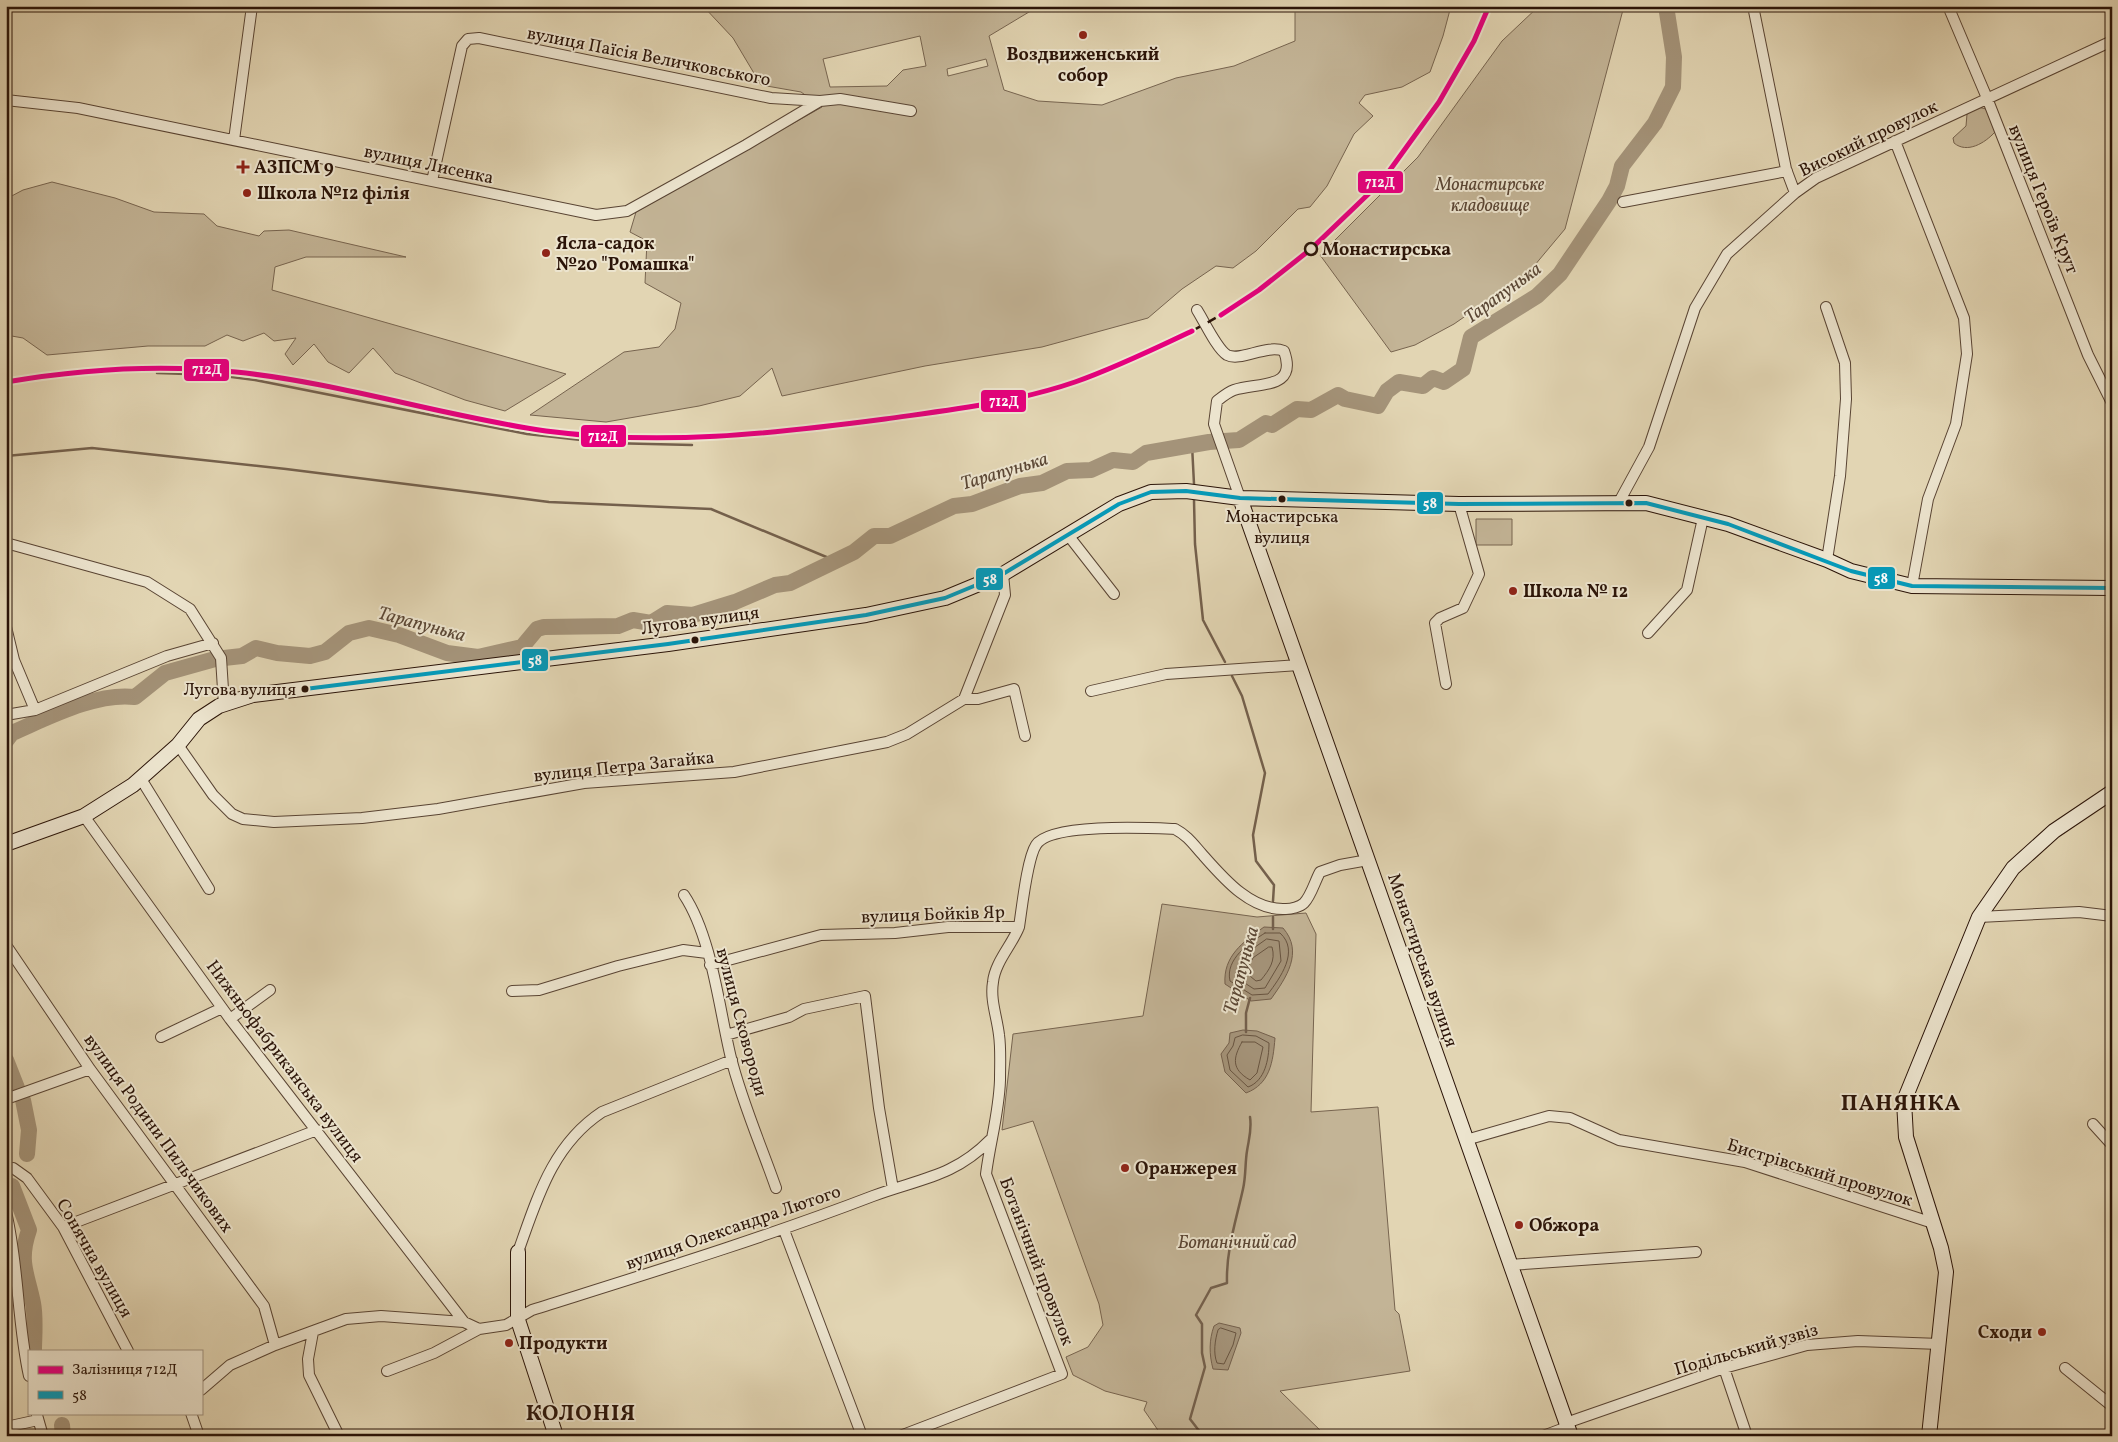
<svg xmlns="http://www.w3.org/2000/svg" width="2118" height="1442" viewBox="0 0 2118 1442" font-family="Vollkorn,serif">
  <style>
    .green { fill: #c3b496; stroke: #77644f; fill-rule: evenodd }
    .water { fill: #a49379; stroke: #74604c }
    .lines { fill: none; stroke-linecap: round; stroke-linejoin: round }
    .shore { stroke: #685440; stroke-width: 1 }
    .stream { stroke: #74604c; stroke-width: 2.5 }
    .river { stroke: #a49379; stroke-width: 16 }
    .street-casing { stroke: #594433; stroke-width: 12 }
    .secondary-casing { stroke: #2b1408; stroke-width: 16 }
    .street { stroke: #ece4ce; stroke-width: 10 }
    .secondary { stroke: #ece4ce; stroke-width: 14 }
    .rail { stroke: #2b1408; stroke-width: 2.5; stroke-dasharray: 9 9; stroke-linecap: butt }
    .bus-1-casing { stroke: #ece4ce; stroke-width: 8 }
    .bus-1 { stroke: #049aba; stroke-width: 4 }
    .rail-1-casing { stroke: #ece4ce; stroke-width: 9 }
    .rail-1 { stroke: #e5007d; stroke-width: 5 }
    .poi-dot { fill: #8f2418; stroke: #ece4ce; stroke-width: 2 }
    .stop-dot { fill: #ece4ce; stroke: #2b1408; stroke-width: 2.5 }
    .bus-dot { fill: #2b1408; stroke: #ece4ce; stroke-width: 2 }
    .labels { text-anchor: middle; stroke-width: 4; stroke-linejoin: round; paint-order: stroke }
    .bus-label { font-size: 17px; fill: #2b1408; stroke: #ece4ce }
    .poi-label { font-size: 18px; font-weight: bold; fill: #2b1408; stroke: #ece4ce; text-anchor: start }
    .street-label { font-size: 18px; fill: #2b1408; stroke: #ece4ce }
    .park-label { font-size: 18px; font-style: italic; fill: #594433; stroke: #ece4ce }
    .stop-label { font-size: 18px; font-weight: bold; fill: #2b1408; stroke: #ece4ce; text-anchor: start }
    .water-label { font-size: 19px; font-style: italic; fill: #5b4735; stroke: #ece4ce }
    .district-label { font-size: 22px; font-weight: bold; letter-spacing: 1px; fill: #2b1408; stroke: #ece4ce }
    .line-badge { stroke: #ece4ce; stroke-width: 2 }
    .badge-label { font-size: 14px; text-anchor: middle; font-weight: bold; fill: #fff }
  </style>
  <rect width="100%" height="100%" fill="#e2d5b3"/>
  <filter id="stains"><feTurbulence type="fractalNoise" baseFrequency=".004" numOctaves="4"/><feColorMatrix values="0 0 0 0 .2 0 0 0 0 .09 0 0 0 0 .02 0 0 0 .5 -.17"/></filter>
  <radialGradient id="worn" r=".72"><stop offset=".6" stop-color="#630" stop-opacity="0"/><stop offset="1" stop-color="#630" stop-opacity=".3"/></radialGradient>
  <!-- green -->
  <path class="green" d="M 703,6 L 1039,6 L 989,36 L 1004,90 L 1038,101 L 1102,105 L 1176,78 L 1234,66 L 1295,41 L 1295,10 L 1293,6 L 1451,6 L 1443,36 L 1430,72 L 1402,87 L 1365,95 L 1359,103 L 1373,116 L 1354,134 L 1327,186 L 1310,207 L 1298,209 L 1256,251 L 1233,268 L 1216,266 L 1182,289 L 1148,318 L 1042,347 L 925,366 L 782,396 L 772,368 L 740,396 L 699,406 L 606,422 L 530,415 L 624,352 L 659,347 L 675,329 L 681,303 L 645,283 L 647,241 L 630,232 L 636,212 L 822,107 L 801,92 L 761,85 L 733,38 ZM 920,36 L 926,66 L 903,70 L 887,86 L 830,87 L 823,59 ZM 986,59 L 988,66 L 948,76 L 947,69 Z
    M 1539,6 L 1624,6 L 1565,229 L 1529,272 L 1454,324 L 1415,345 L 1391,352 L 1320,255 L 1418,157 L 1502,41 Z
    M 1978,107 L 1986,109 L 1993,121 L 1995,132 C 1985,143 1967,154 1954,143 L 1953,138 L 1966,126 L 1967,114 Z
    M 52,182 L 115,198 L 154,212 L 204,214 L 217,226 L 259,236 L 264,231 L 289,230 L 406,257 L 306,257 L 275,267 L 272,290 L 566,374 L 505,411 L 465,400 L 395,373 L 373,348 L 349,373 L 328,362 L 314,344 L 293,365 L 285,354 L 296,338 L 274,341 L 264,333 L 243,341 L 227,335 L 205,346 L 148,346 L 47,355 L 23,338 L 6,335 L 6,199 L 23,190 Z
    M 1476,519 L 1512,519 L 1512,545 L 1476,545 Z
    M 1162,904 L 1257,917 L 1306,913 L 1316,934 L 1311,1112 L 1378,1107 L 1395,1310 L 1399,1314 L 1410,1371 L 1280,1391 L 1326,1436 L 1162,1436 L 1144,1410 L 1147,1402 L 1105,1391 L 1073,1375 L 1066,1357 L 1088,1347 L 1103,1325 L 1099,1304 L 1033,1121 L 1002,1130 L 1013,1034 L 1143,1016 Z"/>
  <!-- water -->
  <path class="water" d="M 1264,927 L 1283,928 C 1304,952 1286,978 1271,999 L 1251,1001 L 1225,984 C 1223,956 1243,942 1264,927 Z
    M 1243,1030 L 1257,1031 L 1275,1038 C 1273,1062 1270,1084 1246,1093 L 1225,1072 L 1221,1054 L 1229,1043 L 1230,1033 Z
    M 1219,1323 L 1240,1328 L 1241,1333 L 1228,1370 L 1213,1369 C 1209,1354 1209,1340 1214,1326 Z"/>
  <g class="lines">
    <!-- shore -->
    <path class="shore" d="M 1265,933 L 1280,933 C 1300,951 1280,978 1268,994 L 1252,995 L 1230,981 C 1225,959 1249,943 1265,933 Z
      M 1267,939 L 1279,941 L 1281,961 L 1265,988 L 1254,989 L 1237,978 L 1236,972 L 1247,953 Z
      M 1269,947 L 1272,947 C 1276,961 1269,970 1261,980 L 1256,981 L 1245,972 L 1253,958 Z
      M 1243,1035 L 1256,1036 L 1269,1043 C 1269,1059 1265,1081 1248,1087 L 1230,1070 L 1227,1055 L 1233,1046 L 1235,1038 Z
      M 1242,1042 L 1255,1042 L 1263,1047 L 1257,1073 L 1250,1080 C 1231,1069 1233,1058 1242,1042 Z
      M 1221,1328 L 1236,1333 L 1233,1345 L 1224,1364 L 1217,1363 C 1213,1353 1215,1340 1218,1330 Z"/>
    <!-- stream -->
    <path class="stream" d="M 157,373 L 216,375 L 255,380 L 527,434 L 608,443 L 692,445
      M 1192,445 L 1194,484
      M 6,456 L 92,448 L 286,469 L 549,502 L 711,509 L 836,561
      M 1194,500 L 1195,544 L 1203,620 L 1225,662
      M 1232,676 L 1242,696 L 1265,773 L 1253,835 L 1256,861 L 1274,885 L 1273,901
      M 1273,929 L 1273,917
      M 1246,1032 L 1246,1013 L 1250,998
      M 1200,1436 L 1200,1432 L 1190,1419 L 1205,1367 L 1202,1353 L 1202,1324 L 1196,1315 L 1211,1288 L 1227,1283 C 1226,1250 1236,1221 1243,1189 C 1246,1176 1245,1163 1247,1151 C 1249,1138 1252,1130 1250,1117"/>
    <!-- river -->
    <path class="river" d="M 6,741 L 12,733 C 47,718 96,692 135,697 L 165,673 L 215,659 L 242,656 L 256,648 L 277,653 L 310,656 L 325,652 L 349,633 L 369,628 L 399,635 L 447,653 L 478,657 L 522,647 L 537,629 L 544,627 L 618,626 L 633,620 L 651,623 L 667,613 L 693,615 L 735,602 L 775,585 L 790,583 L 854,552 L 874,536 L 890,536 L 954,506 L 972,504 L 1020,486 L 1042,483 L 1067,471 L 1091,470 L 1113,460 L 1133,462 L 1146,453 L 1209,442 L 1239,440 L 1266,423 L 1272,425 L 1297,409 L 1311,410 L 1338,395 L 1345,399 L 1378,406 L 1387,391 L 1399,382 L 1423,386 L 1433,378 L 1444,382 L 1463,369 L 1471,337 L 1537,296 L 1560,274 L 1609,201 L 1617,186 L 1622,166 L 1655,123 L 1673,87 L 1674,57 L 1666,6
      M 6,1060 L 17,1088
      M 23,1100 L 29,1130 L 27,1154
      M 12,1186 L 29,1230 C 18,1262 27,1273 33,1303 C 36,1318 34,1336 34,1351
      M 62,1425 L 63,1436"/>
    <defs>
      <path id="street" d="M 1753,6 L 1786,169 L 1795,193
        M 1948,6 L 1987,98 L 2088,355 L 2112,403
        M 6,100 L 78,108 L 596,215 L 627,211 L 746,145 L 820,101
        M 234,140 L 252,6
        M 1895,141 L 1964,318 L 1967,354 L 1956,424 L 1928,499 L 1912,586
        M 432,181 L 462,46 L 468,39 L 479,38 L 771,98 L 820,101 L 840,99 L 911,111
        M 1623,202 L 1787,171
        M 1826,307 L 1845,363 L 1846,399 L 1840,476 L 1827,560
        M 1197,310 C 1204,321 1217,349 1227,355 C 1241,362 1266,344 1284,351 C 1298,390 1259,382 1234,390 C 1228,392 1222,397 1217,401 L 1214,424 L 1240,498
        M 1619,502 L 1649,447 L 1695,308 L 1727,254 L 1795,193 L 1816,178 L 2112,41
        M 1068,535 L 1114,594
        M 6,543 L 147,582 L 190,609 L 221,658 L 224,705
        M 6,627 L 14,660 L 35,710
        M 1648,633 L 1687,590 L 1703,518
        M 1446,684 L 1435,623 L 1440,618 L 1463,608 L 1479,574 L 1459,504
        M 1091,691 L 1166,674 L 1299,665
        M 964,699 L 978,699 L 1014,689 L 1025,736
        M 6,715 L 35,710 L 167,656 L 213,643
        M 178,745 L 213,795 L 232,814 L 243,819 L 274,822 L 362,818 L 438,809 L 584,783 L 734,772 L 887,742 L 907,734 L 964,699 L 1005,595 L 1003,574
        M 141,779 L 209,889
        M 84,816 L 230,1019 L 464,1322
        M 684,895 C 712,937 719,1009 731,1058 C 742,1102 761,1145 776,1188
        M 1979,917 L 2079,912 L 2112,916
        M 6,945 L 90,1069 L 264,1306 L 275,1345
        M 710,965 L 821,935 L 895,933 L 948,927 L 1019,927 C 1022,908 1027,859 1036,845 C 1050,823 1150,828 1175,829 C 1188,836 1193,844 1202,854 C 1224,879 1251,911 1286,909 C 1291,909 1300,907 1304,903 C 1311,896 1315,881 1320,872 L 1340,865 L 1368,860
        M 512,991 L 539,990 L 618,966 L 683,950 L 707,953
        M 230,1019 L 270,990
        M 726,1035 L 789,1017 L 804,1009 L 865,996 L 879,1108 L 893,1189
        M 161,1037 L 222,1008
        M 6,1099 L 90,1069
        M 2093,1124 L 2112,1145
        M 1466,1140 L 1549,1116 L 1570,1118 L 1619,1140 L 1745,1162 L 1933,1223
        M 6,1168 L 13,1168 L 27,1178 L 63,1227 L 128,1351
        M 6,1212 C 19,1266 17,1322 29,1376
        M 63,1227 L 317,1130
        M 784,1230 L 862,1436
        M 518,1252 C 537,1199 552,1145 602,1112 L 732,1060
        M 1510,1265 L 1696,1252
        M 313,1332 L 308,1359 L 309,1375 L 339,1436
        M 1724,1368 L 1747,1436
        M 2065,1368 L 2112,1406
        M 387,1371 L 434,1353 L 479,1329
        M 201,1390 L 230,1365 L 275,1345 L 346,1319 L 381,1316 L 464,1322 L 479,1329 L 506,1325 L 532,1310 C 646,1274 761,1239 873,1196 C 918,1179 954,1177 990,1140
        M 191,1413 L 199,1436
        M 37,1415 L 43,1436
        M 1566,1423 L 1724,1368 L 1807,1345 L 1858,1341 L 1940,1344
        M 6,1427 L 38,1420
        M 900,1436 L 1062,1374 L 986,1174 C 990,1142 999,1113 1000,1080 C 1000,1065 1001,1049 999,1035 C 997,1017 990,1000 993,982 C 995,962 1012,945 1019,927
        M 1543,1436 L 1567,1427"/>
      <path id="secondary" d="M 1240,498 L 1571,1436
        M 6,844 L 84,816 L 133,785 L 178,745 L 199,719 L 219,706 L 253,695 L 668,644 L 866,615 L 945,598 L 1003,574 L 1119,504 L 1151,492 L 1186,491 L 1240,498 L 1459,504 L 1646,503 L 1728,524 L 1827,560 L 1851,571 L 1912,586 L 2112,588
        M 518,1252 L 518,1320 L 556,1436
        M 1929,1436 L 1946,1272 L 1941,1248 L 1906,1137 L 1904,1101 L 1979,917 L 2013,868 L 2054,831 L 2112,792"/>
    </defs>
    <!-- street casing -->
    <use href="#street" class="street-casing"/>
    <!-- secondary casing -->
    <use href="#secondary" class="secondary-casing"/>
    <!-- street -->
    <use href="#street" class="street"/>
    <!-- secondary -->
    <use href="#secondary" class="secondary"/>
    <!-- rail -->
    <path class="rail" d="M 1192,331 L 1221,315"/>
    <defs>
      <path id="bus-1" d="M 305,689 L 668,644 L 866,615 L 945,598 L 1003,574 L 1119,504 L 1151,492 L 1186,491 L 1240,498 L 1459,504 L 1646,503 L 1728,524 L 1851,571 L 1912,586 L 2112,588"/>
    </defs>
    <!-- bus-1 casing -->
    <use href="#bus-1" class="bus-1-casing"/>
    <!-- bus-1 -->
    <use href="#bus-1" class="bus-1"/>
    <defs>
      <path id="rail-1" d="M 1221,315 L 1259,290 L 1311,249 L 1382,181 L 1439,102 L 1474,41 L 1489,6
        M 6,382 C 82,369 159,364 236,372 C 341,383 442,416 546,431 C 660,446 771,434 885,419 C 949,410 1014,403 1075,382 C 1115,368 1154,349 1192,331"/>
    </defs>
    <!-- rail-1 casing -->
    <use href="#rail-1" class="rail-1-casing"/>
    <!-- rail-1 -->
    <use href="#rail-1" class="rail-1"/>
  </g>
  <!-- markers -->
  <g class="poi-dot">
    <circle cx="1083" cy="35" r="5"/>
    <path d="M240.5 159.5h5v5h5v5h-5v5h-5v-5h-5v-5h5z"/>
    <circle cx="247" cy="193" r="5"/>
    <circle cx="546" cy="253" r="5"/>
    <circle cx="1513" cy="591" r="5"/>
    <circle cx="1125" cy="1168" r="5"/>
    <circle cx="1519" cy="1225" r="5"/>
    <circle cx="2042" cy="1332" r="5"/>
    <circle cx="509" cy="1343" r="5"/>
  </g>
  <circle class="stop-dot" cx="1311" cy="249" r="6"/>
  <g class="bus-dot">
    <circle cx="1282" cy="499" r="4.5"/>
    <circle cx="1629" cy="503" r="4.5"/>
    <circle cx="695" cy="640" r="4.5"/>
    <circle cx="305" cy="689" r="4.5"/>
  </g>
  <g class="labels">
    <!-- bus labels -->
    <g class="bus-label">
      <text x="1282" y="522">Монастирська<tspan x="1282" dy="21">вулиця</tspan></text>
      <text x="296" y="695" text-anchor="end">Лугова вулиця</text>
    </g>
    <!-- poi labels -->
    <g class="poi-label">
      <text x="1083" y="60" text-anchor="middle">Воздвиженський<tspan x="1083" dy="21">собор</tspan></text>
      <text x="254" y="173">АЗПСМ 9</text>
      <text x="257" y="199">Школа №12 філія</text>
      <text x="556" y="249">Ясла-садок<tspan x="556" dy="21">№20 "Ромашка"</tspan></text>
      <text x="1523" y="597">Школа № 12</text>
      <text x="1135" y="1174">Оранжерея</text>
      <text x="1529" y="1231">Обжора</text>
      <text x="2032" y="1338" text-anchor="end">Сходи</text>
      <text x="519" y="1349">Продукти</text>
    </g>
    <!-- street labels -->
    <g class="street-label">
      <text transform="translate(649 56) rotate(11)" y="6">вулиця Паїсія Величковського</text>
      <text transform="translate(1868 138) rotate(-26)" y="6">Високий провулок</text>
      <text transform="translate(429 164) rotate(12)" y="6">вулиця Лисенка</text>
      <text transform="translate(2044 199) rotate(68)" y="6">вулиця Героїв Крут</text>
      <text transform="translate(700 620) rotate(-8)" y="6">Лугова вулиця</text>
      <text transform="translate(624 766) rotate(-6)" y="6">вулиця Петра Загайка</text>
      <text transform="translate(933 914) rotate(-2)" y="6">вулиця Бойків Яр</text>
      <text transform="translate(1423 960) rotate(71)" y="6">Монастирська вулиця</text>
      <text transform="translate(742 1022) rotate(75)" y="6">вулиця Сковороди</text>
      <text transform="translate(285 1061) rotate(53)" y="6">Нижньофабриканська вулиця</text>
      <text transform="translate(159 1133) rotate(54)" y="6">вулиця Родини Пильчикових</text>
      <text transform="translate(1820 1172) rotate(17)" y="6">Бистрівський провулок</text>
      <text transform="translate(733 1227) rotate(-19)" y="6">вулиця Олександра Лютого</text>
      <text transform="translate(95 1258) rotate(60)" y="6">Сонячна вулиця</text>
      <text transform="translate(1037 1261) rotate(69)" y="6">Ботанічний провулок</text>
      <text transform="translate(1746 1349) rotate(-16)" y="6">Подільський узвіз</text>
    </g>
    <!-- park labels -->
    <g class="park-label">
      <text x="1490" y="190">Монастирське<tspan x="1490" dy="21">кладовище</tspan></text>
      <text x="1237" y="1248">Ботанічний сад</text>
    </g>
    <!-- stop labels -->
    <g class="stop-label">
      <text x="1322" y="255">Монастирська</text>
    </g>
    <!-- water labels -->
    <g class="water-label">
      <text transform="translate(1502 292) rotate(-36)" y="7">Тарапунька</text>
      <text transform="translate(1004 470) rotate(-17)" y="7">Тарапунька</text>
      <text transform="translate(422 623) rotate(15)" y="7">Тарапунька</text>
      <text transform="translate(1240 970) rotate(-75)" y="7">Тарапунька</text>
    </g>
    <!-- district labels -->
    <g class="district-label">
      <text x="1901" y="1110">ПАНЯНКА</text>
      <text x="581" y="1420">КОЛОНІЯ</text>
    </g>
  </g>
  <g class="line-badge">
    <rect x="1357" y="170" width="47" height="24" rx="5" fill="#e5007d"/>
    <rect x="183" y="358" width="47" height="24" rx="5" fill="#e5007d"/>
    <rect x="980" y="389" width="47" height="24" rx="5" fill="#e5007d"/>
    <rect x="580" y="424" width="47" height="24" rx="5" fill="#e5007d"/>
    <rect x="1416" y="491" width="28" height="24" rx="5" fill="#049aba"/>
    <rect x="1867" y="566" width="29" height="24" rx="5" fill="#049aba"/>
    <rect x="975" y="567" width="29" height="24" rx="5" fill="#049aba"/>
    <rect x="521" y="648" width="28" height="24" rx="5" fill="#049aba"/>
  </g>
  <g class="badge-label">
    <text x="1380" y="187">712Д</text>
    <text x="207" y="374">712Д</text>
    <text x="1004" y="406">712Д</text>
    <text x="603" y="441">712Д</text>
    <text x="1430" y="508">58</text>
    <text x="1881" y="583">58</text>
    <text x="990" y="584">58</text>
    <text x="535" y="665">58</text>
  </g>
  <!-- margin -->
  <rect width="2118" height="1442" fill="none" stroke="#e2d5b3" stroke-width="25"/>
  <rect x="8" y="8" width="2103" height="1427" fill="none" stroke="#2b1408" stroke-width="2.5"/>
  <rect x="12" y="12" width="2093" height="1417" fill="none" stroke="#2b1408"/>
  <!-- legend -->
  <rect x="28" y="1350" width="175" height="65" fill="#ece4ce" stroke="#9f917f"/>
  <rect x="38" y="1366" width="25" height="8" fill="#e5007d" stroke="#9f917f"/>
  <text x="72" y="1374" font-size="15" fill="#2b1408">Залізниця 712Д</text>
  <rect x="38" y="1391" width="25" height="8" fill="#049aba" stroke="#9f917f"/>
  <text x="72" y="1400" font-size="15" fill="#2b1408">58</text>
  <rect width="100%" height="100%" filter="url(#stains)"/>
  <rect width="100%" height="100%" fill="url(#worn)"/>
</svg>
